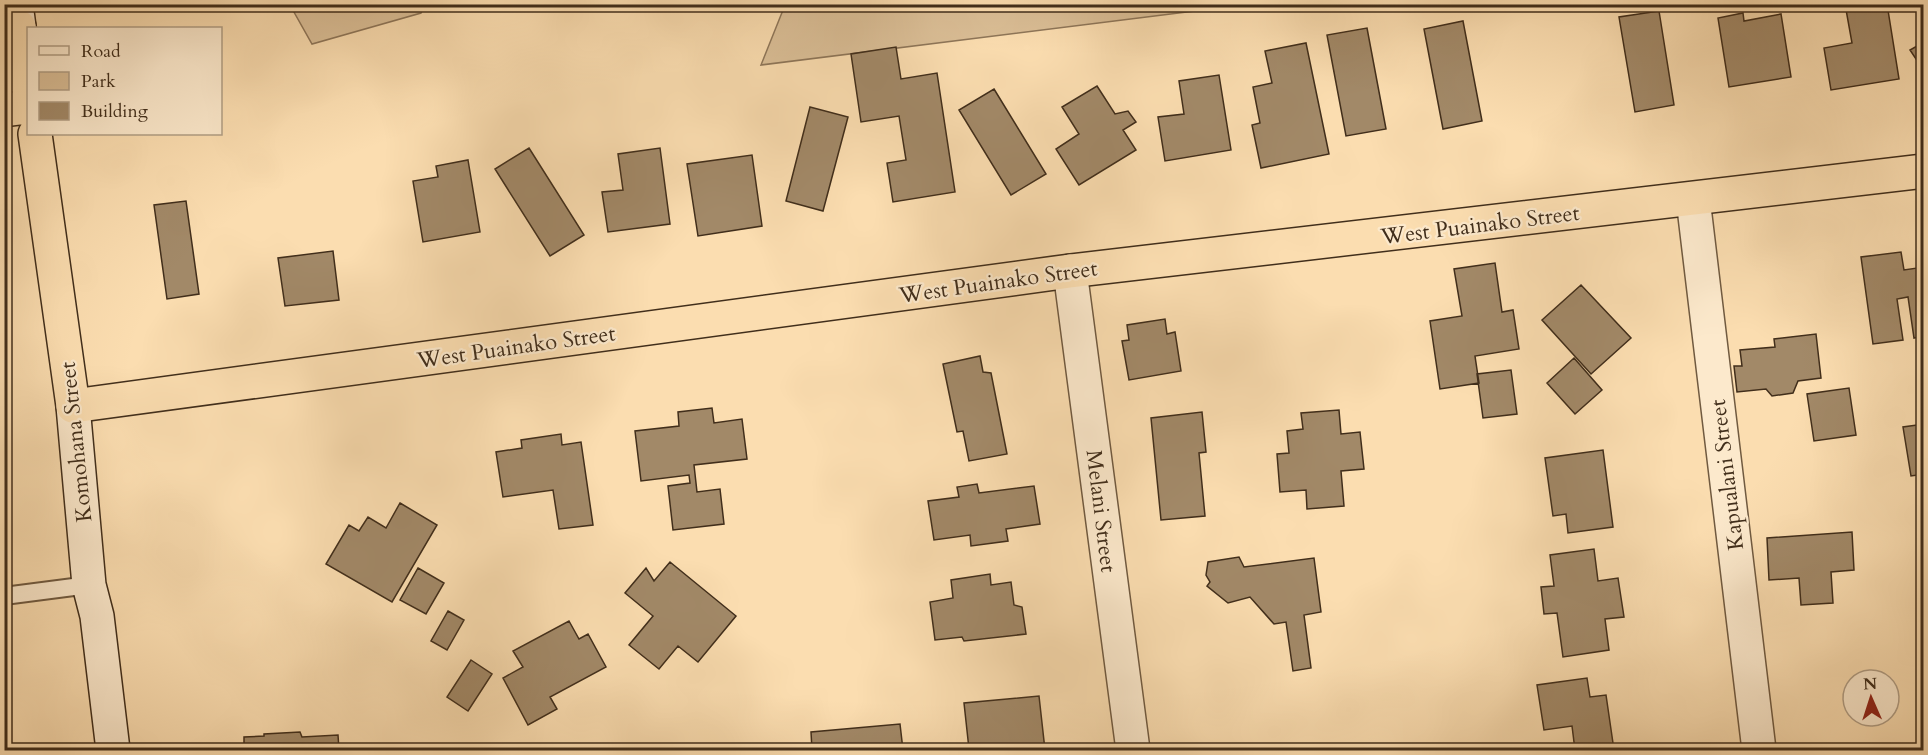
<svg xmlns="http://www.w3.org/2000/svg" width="1928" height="755" viewBox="0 0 1928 755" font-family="Cardo,serif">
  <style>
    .green { fill: #dbbf97; stroke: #8e7659; stroke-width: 1.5 }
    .building { fill: #a28968; stroke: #412e1b; stroke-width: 1.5 }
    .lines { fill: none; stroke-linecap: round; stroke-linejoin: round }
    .lane-casing { stroke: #705a40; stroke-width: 20 }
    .street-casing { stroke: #705a40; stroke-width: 36 }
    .secondary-casing { stroke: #412e1b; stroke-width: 36 }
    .highway-casing { stroke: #412e1b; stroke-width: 36 }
    .lane { stroke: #fce9cc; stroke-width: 16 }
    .street { stroke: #fce9cc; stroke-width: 33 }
    .secondary { stroke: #fce9cc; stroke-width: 33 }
    .highway { stroke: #fbddb0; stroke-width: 33 }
    .labels { text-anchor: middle; stroke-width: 4.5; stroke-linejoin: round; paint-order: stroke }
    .street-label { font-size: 22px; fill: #412e1b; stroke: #fce9cc }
  </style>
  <rect width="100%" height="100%" fill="#fbddb0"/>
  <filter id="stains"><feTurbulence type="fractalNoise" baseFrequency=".00333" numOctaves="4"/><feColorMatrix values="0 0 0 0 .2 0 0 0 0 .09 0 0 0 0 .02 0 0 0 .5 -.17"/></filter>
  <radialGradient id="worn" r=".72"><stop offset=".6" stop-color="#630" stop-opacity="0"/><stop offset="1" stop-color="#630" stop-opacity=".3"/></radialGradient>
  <!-- green -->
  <path class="green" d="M 290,5 L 425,5 L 421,13 L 312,44 Z
    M 785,5 L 1243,5 L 761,65 Z"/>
  <!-- building -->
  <path class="building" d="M 1845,4 L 1887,4 L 1899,79 L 1831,90 L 1824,48 L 1852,43 Z
    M 1914,4 L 1924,4 L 1924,21 Z
    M 1659,11 L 1674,105 L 1635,112 L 1619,17 Z
    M 1743,13 L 1744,21 L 1781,14 L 1791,77 L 1729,87 L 1718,18 Z
    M 1463,21 L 1482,121 L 1443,129 L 1424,29 Z
    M 1367,28 L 1386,129 L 1346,136 L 1327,35 Z
    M 1924,42 L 1924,71 L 1910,50 Z
    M 1306,43 L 1329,154 L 1261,168 L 1252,125 L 1260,123 L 1253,87 L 1272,83 L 1265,51 Z
    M 896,47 L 901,79 L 937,73 L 955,192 L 893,202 L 887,163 L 906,160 L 899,116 L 861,122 L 851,54 Z
    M 1219,75 L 1231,150 L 1165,161 L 1158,117 L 1184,114 L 1179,81 Z
    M 1097,86 L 1115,114 L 1128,111 L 1136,122 L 1123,130 L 1136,150 L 1079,185 L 1056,149 L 1079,134 L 1062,107 Z
    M 994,89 L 1046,174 L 1011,195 L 959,110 Z
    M 810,107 L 848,117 L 823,211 L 786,201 Z
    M 529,148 L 584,235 L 550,256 L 495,169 Z
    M 660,148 L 670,224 L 608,232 L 602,192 L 623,190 L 618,154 Z
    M 752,155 L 762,226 L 698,236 L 687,164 Z
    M 468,160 L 480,232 L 423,242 L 413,181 L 438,177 L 436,166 Z
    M 186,201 L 199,294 L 167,299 L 154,205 Z
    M 333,251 L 339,300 L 285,306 L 278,258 Z
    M 1901,252 L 1904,270 L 1924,267 L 1924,336 L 1914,338 L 1908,297 L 1897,299 L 1903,340 L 1873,344 L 1861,257 Z
    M 1495,263 L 1502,312 L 1513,310 L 1519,349 L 1475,356 L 1479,383 L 1440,389 L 1430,321 L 1462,316 L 1454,269 Z
    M 1581,285 L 1631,338 L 1591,374 L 1542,320 Z
    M 1165,319 L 1167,334 L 1175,332 L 1181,371 L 1129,380 L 1122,341 L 1129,340 L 1127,325 Z
    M 1816,334 L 1821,378 L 1798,381 L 1793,393 L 1772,396 L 1766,389 L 1737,392 L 1734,366 L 1742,366 L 1740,350 L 1775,347 L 1774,339 Z
    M 980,356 L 983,372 L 991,373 L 1007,454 L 969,461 L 963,431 L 957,432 L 943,364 Z
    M 1574,358 L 1602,390 L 1575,414 L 1547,383 Z
    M 1511,370 L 1517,414 L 1483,418 L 1477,374 Z
    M 1849,388 L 1856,435 L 1814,441 L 1807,394 Z
    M 712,408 L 714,423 L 742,419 L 747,459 L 694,465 L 697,492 L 720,489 L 724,524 L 673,530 L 668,486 L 690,483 L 689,475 L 641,481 L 635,431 L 679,426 L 678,412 Z
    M 1339,410 L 1341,434 L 1360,432 L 1364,469 L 1341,471 L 1344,506 L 1307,509 L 1306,490 L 1280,492 L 1277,454 L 1289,453 L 1287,431 L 1303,429 L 1301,413 Z
    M 1202,412 L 1206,452 L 1199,453 L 1205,516 L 1161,520 L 1151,418 Z
    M 1924,424 L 1924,474 L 1911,476 L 1903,427 Z
    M 561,434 L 562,445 L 581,442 L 593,525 L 559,529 L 553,490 L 503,497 L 496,452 L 522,448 L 521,440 Z
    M 1603,450 L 1613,527 L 1568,533 L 1566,514 L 1553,516 L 1545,458 Z
    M 977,484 L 979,493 L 1034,486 L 1040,524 L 1006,529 L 1008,541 L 971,546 L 970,535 L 934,540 L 928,501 L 959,497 L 957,487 Z
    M 400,503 L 437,525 L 392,602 L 326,564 L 349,525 L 359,531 L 368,517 L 386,528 Z
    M 1852,532 L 1854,570 L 1831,572 L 1833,603 L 1801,605 L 1799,578 L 1769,580 L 1767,538 Z
    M 1594,549 L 1598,581 L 1618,578 L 1624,617 L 1605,619 L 1609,650 L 1563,657 L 1557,613 L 1544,614 L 1541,587 L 1554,586 L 1550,555 Z
    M 1239,557 L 1244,567 L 1314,558 L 1321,612 L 1304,615 L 1311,668 L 1293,671 L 1286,622 L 1274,624 L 1250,597 L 1228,603 L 1207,586 L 1210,582 L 1206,575 L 1208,562 Z
    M 670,562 L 736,616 L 698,662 L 678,646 L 659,669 L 629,645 L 653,616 L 625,593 L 646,568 L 654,581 Z
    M 418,568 L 444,583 L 426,614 L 400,600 Z
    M 990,574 L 991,585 L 1011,582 L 1014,605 L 1022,607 L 1026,634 L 964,641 L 962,637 L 935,640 L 930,602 L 953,598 L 951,580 Z
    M 448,611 L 464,620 L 447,650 L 431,641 Z
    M 569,621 L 579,639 L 588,634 L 606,667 L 550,697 L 557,709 L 528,725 L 503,678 L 523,667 L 513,651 Z
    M 471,660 L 492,674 L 468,711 L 447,697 Z
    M 1587,678 L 1590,697 L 1606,695 L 1614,750 L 1575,750 L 1572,726 L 1544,730 L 1537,685 Z
    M 1039,696 L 1045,750 L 982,750 L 981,748 L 969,749 L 964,703 Z
    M 900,724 L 903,750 L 812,750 L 811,732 Z
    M 300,732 L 302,737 L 338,735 L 339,750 L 244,750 L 244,737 L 264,736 L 264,734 Z"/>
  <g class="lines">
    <defs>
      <path id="lane" d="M 4,596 L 89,585"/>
      <path id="street" d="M 1693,199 L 1759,750
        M 1070,271 L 1133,750"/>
      <path id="secondary" d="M 16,4 L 19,27
        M 73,406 L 89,585 L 97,616 L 113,750"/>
      <path id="highway" d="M 4,29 L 19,27 L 28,87
        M 4,110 L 28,107
        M 35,134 L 73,406 L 1070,271 L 1924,171"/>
    </defs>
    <!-- lane casing -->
    <use href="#lane" class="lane-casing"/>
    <!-- street casing -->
    <use href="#street" class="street-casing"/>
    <!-- secondary casing -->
    <use href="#secondary" class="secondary-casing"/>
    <!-- highway casing -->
    <use href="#highway" class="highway-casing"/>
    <!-- lane -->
    <use href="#lane" class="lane"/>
    <!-- street -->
    <use href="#street" class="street"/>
    <!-- secondary -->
    <use href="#secondary" class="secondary"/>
    <!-- highway -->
    <use href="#highway" class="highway"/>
  </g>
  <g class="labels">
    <!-- street labels -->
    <g class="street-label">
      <text transform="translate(1480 224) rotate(-7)" y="8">West Puainako Street</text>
      <text transform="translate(998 281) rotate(-8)" y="8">West Puainako Street</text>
      <text transform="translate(516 346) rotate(-8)" y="8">West Puainako Street</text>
      <text transform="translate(75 442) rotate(-96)" y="8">Komohana Street</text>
      <text transform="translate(1726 475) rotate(-97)" y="8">Kapualani Street</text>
      <text transform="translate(1102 511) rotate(83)" y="8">Melani Street</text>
    </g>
  </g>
  <!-- margin -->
  <rect width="1928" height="755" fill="none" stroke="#fbddb0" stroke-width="24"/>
  <rect x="6" y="6" width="1916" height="743" fill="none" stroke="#412e1b" stroke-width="3"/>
  <rect x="12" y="12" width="1904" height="731" fill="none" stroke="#412e1b" stroke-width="1.5"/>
  <!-- legend -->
  <rect x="27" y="27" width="195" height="108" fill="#fce9cc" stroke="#b19e85" stroke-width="1.5"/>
  <rect x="39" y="46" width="30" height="9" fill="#fce9cc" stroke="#b19e85" stroke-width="1.5"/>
  <text x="81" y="57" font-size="18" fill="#412e1b">Road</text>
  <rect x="39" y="72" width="30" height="18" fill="#dbbf97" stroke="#b19e85" stroke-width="1.5"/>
  <text x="81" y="87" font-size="18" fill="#412e1b">Park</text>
  <rect x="39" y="102" width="30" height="18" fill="#a28968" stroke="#b19e85" stroke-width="1.5"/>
  <text x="81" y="117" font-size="18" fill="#412e1b">Building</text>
  <!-- north arrow -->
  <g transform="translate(1871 698) rotate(357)"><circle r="28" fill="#fce9cc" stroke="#b19e85" stroke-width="1.5"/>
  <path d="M0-4.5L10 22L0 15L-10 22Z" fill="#8f2418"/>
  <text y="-9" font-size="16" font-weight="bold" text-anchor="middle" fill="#412e1b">N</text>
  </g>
  <rect width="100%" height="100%" filter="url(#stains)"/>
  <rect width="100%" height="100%" fill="url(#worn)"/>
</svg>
